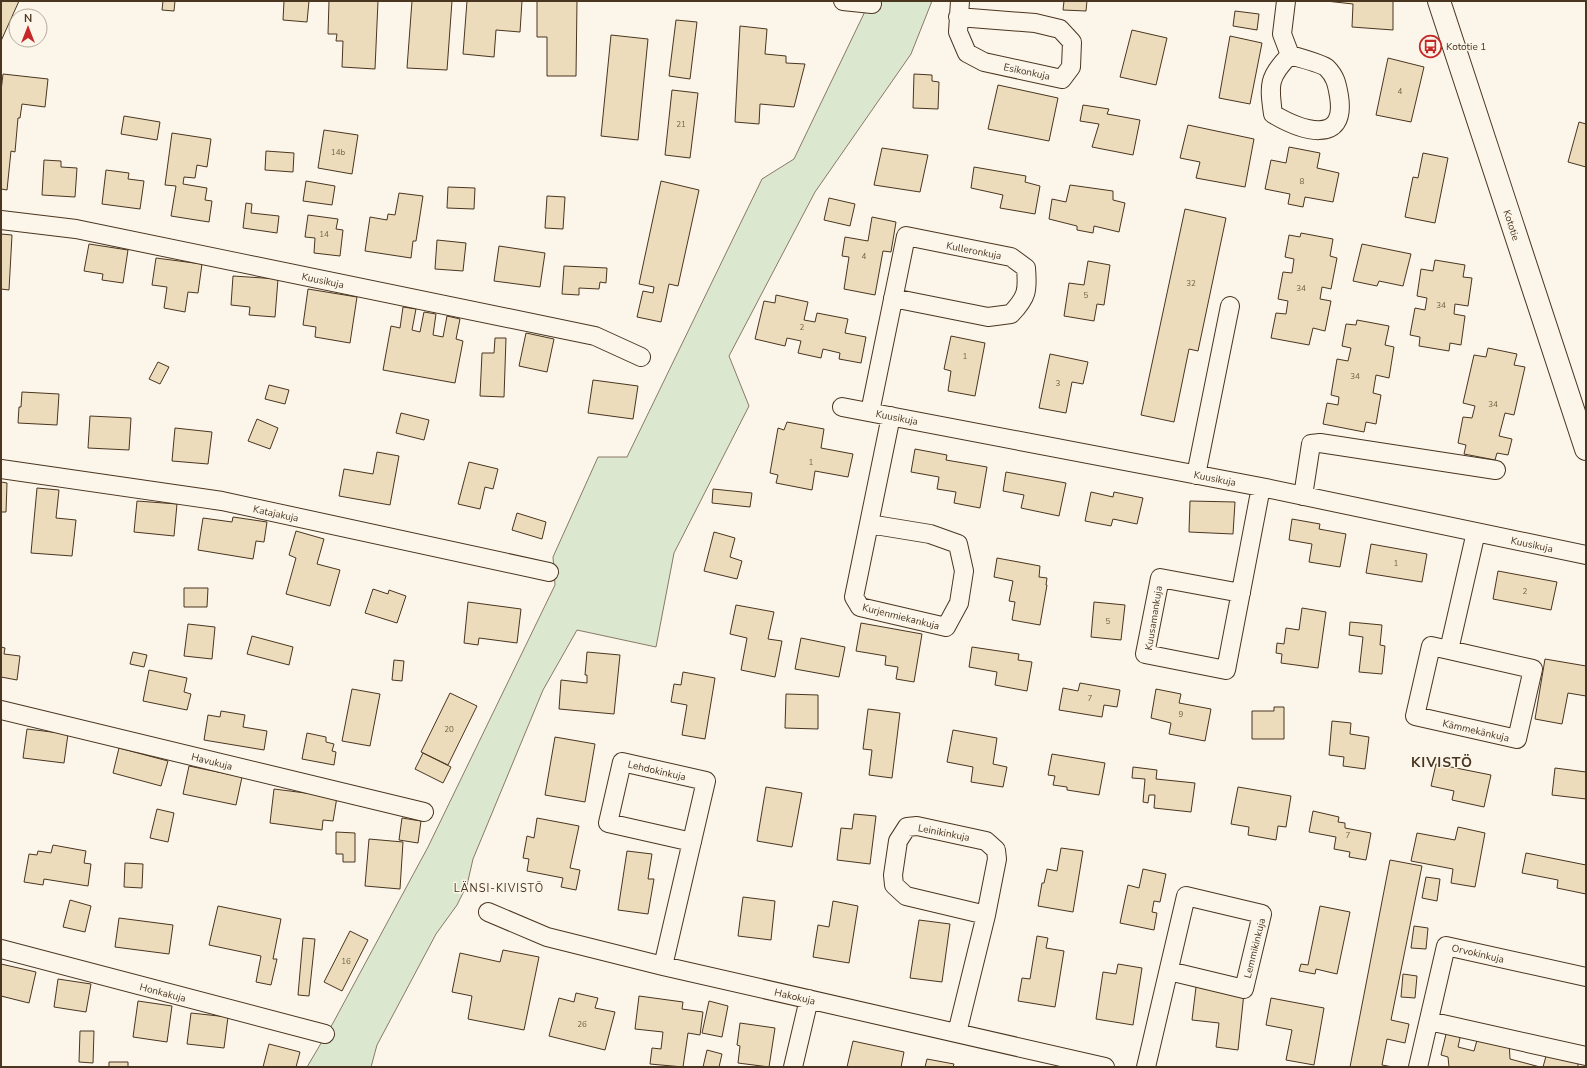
<svg xmlns="http://www.w3.org/2000/svg" width="1587" height="1068" viewBox="0 0 1587 1068" font-family="'Nunito Sans',sans-serif">
  <style>
    .green { fill: #dce7d0; stroke: #887966 }
    .building { fill: #ecdcbc; stroke: #4a3520 }
    .lines { fill: none; stroke-linecap: round; stroke-linejoin: round }
    .minor-casing { stroke: #4a3520; stroke-width: 20 }
    .tertiary-casing { stroke: #4a3520; stroke-width: 24 }
    .minor { stroke: #fbf6e9; stroke-width: 18 }
    .tertiary { stroke: #fbf6e9; stroke-width: 22 }
    .labels { text-anchor: middle; stroke-width: 3; stroke-linejoin: round; paint-order: stroke }
    .number-label { font-size: 8px; fill: #725f47 }
    .poi-label { font-size: 10px; fill: #4a3520; stroke: #fbf6e9; text-anchor: start }
    .street-label { font-size: 10px; fill: #4a3520; stroke: #fbf6e9 }
    .neighbourhood-label { font-size: 11px; letter-spacing: 1px; fill: #4a3520; stroke: #fbf6e9 }
    .district-label { font-size: 14px; font-weight: bold; letter-spacing: 1px; fill: #4a3520; stroke: #fbf6e9 }
  </style>
  <rect width="100%" height="100%" fill="#fbf6e9"/>
  <!-- green -->
  <path class="green" d="M 870,1 L 932,1 L 911,54 L 815,192 L 729,356 L 749,406 L 674,553 L 656,647 L 577,630 L 543,690 L 473,859 L 467,885 L 457,905 L 436,934 L 377,1045 L 371,1067 L 307,1067 L 333,1023 L 428,847 L 555,585 L 553,557 L 598,457 L 627,457 L 762,179 L 794,159 Z"/>
  <!-- building -->
  <path class="building" d="M 1,1 L 19,1 L 1,41 Z
    M 163,1 L 175,1 L 174,11 L 162,10 Z
    M 284,1 L 309,1 L 307,22 L 283,20 Z
    M 329,1 L 378,1 L 375,69 L 342,67 L 343,41 L 336,41 L 337,34 L 328,34 Z
    M 412,1 L 452,1 L 447,70 L 407,68 Z
    M 467,1 L 522,1 L 520,32 L 496,30 L 494,57 L 463,54 Z
    M 537,1 L 577,1 L 576,76 L 547,76 L 547,37 L 537,37 Z
    M 1064,1 L 1087,1 L 1086,11 L 1063,10 Z
    M 1326,1 L 1393,1 L 1393,30 L 1352,27 L 1353,4 Z
    M 1235,11 L 1259,14 L 1257,30 L 1233,26 Z
    M 676,20 L 697,22 L 690,79 L 669,76 Z
    M 740,26 L 767,29 L 765,54 L 786,56 L 786,63 L 805,64 L 794,107 L 760,104 L 759,124 L 735,122 Z
    M 1132,30 L 1167,38 L 1156,85 L 1120,77 Z
    M 611,35 L 648,39 L 638,140 L 601,136 Z
    M 1230,36 L 1262,43 L 1250,104 L 1219,98 Z
    M 1388,58 L 1424,67 L 1411,122 L 1376,115 Z
    M 3,74 L 48,79 L 45,107 L 22,104 L 20,118 L 18,118 L 15,152 L 11,151 L 7,190 L 1,189 L 1,91 Z
    M 914,74 L 932,75 L 932,81 L 939,82 L 938,109 L 913,108 Z
    M 998,85 L 1058,98 L 1049,141 L 988,129 Z
    M 672,90 L 698,93 L 690,158 L 665,155 Z
    M 1083,105 L 1109,109 L 1107,114 L 1140,120 L 1133,155 L 1092,147 L 1099,124 L 1080,121 Z
    M 124,116 L 160,122 L 157,140 L 121,134 Z
    M 1579,122 L 1586,124 L 1586,167 L 1568,162 Z
    M 1188,125 L 1254,139 L 1245,187 L 1196,178 L 1200,162 L 1180,158 Z
    M 324,130 L 358,135 L 352,174 L 318,168 Z
    M 172,133 L 211,139 L 207,167 L 197,165 L 195,178 L 184,177 L 183,184 L 207,188 L 205,200 L 212,201 L 209,222 L 171,216 L 176,186 L 165,185 Z
    M 1289,147 L 1320,153 L 1317,168 L 1339,173 L 1333,202 L 1305,197 L 1303,207 L 1288,204 L 1290,194 L 1265,189 L 1271,160 L 1286,163 Z
    M 882,148 L 928,155 L 920,192 L 874,185 Z
    M 266,151 L 294,153 L 293,172 L 265,170 Z
    M 1423,153 L 1448,158 L 1435,223 L 1405,217 L 1413,177 L 1418,178 Z
    M 44,160 L 61,161 L 61,167 L 77,168 L 75,197 L 42,195 Z
    M 974,167 L 1026,176 L 1025,182 L 1040,186 L 1035,214 L 1000,208 L 1003,195 L 971,188 Z
    M 106,170 L 129,173 L 128,179 L 144,181 L 140,209 L 102,204 Z
    M 306,181 L 335,186 L 332,205 L 303,201 Z
    M 661,181 L 699,190 L 678,286 L 669,284 L 661,322 L 637,317 L 643,291 L 653,293 L 654,287 L 639,284 Z
    M 1070,185 L 1113,191 L 1113,200 L 1125,203 L 1119,232 L 1094,226 L 1093,233 L 1077,230 L 1077,226 L 1049,219 L 1052,199 L 1066,202 Z
    M 448,187 L 475,188 L 474,209 L 447,208 Z
    M 399,193 L 423,196 L 416,241 L 413,241 L 411,258 L 365,251 L 370,217 L 387,220 L 388,214 L 395,215 Z
    M 547,196 L 565,197 L 563,229 L 545,228 Z
    M 829,198 L 855,204 L 850,226 L 824,220 Z
    M 246,203 L 252,204 L 251,213 L 279,216 L 277,233 L 243,228 Z
    M 1185,209 L 1226,218 L 1198,351 L 1189,349 L 1174,422 L 1141,415 Z
    M 308,215 L 338,219 L 336,229 L 343,230 L 340,256 L 314,253 L 315,238 L 305,237 Z
    M 872,217 L 896,222 L 891,252 L 883,251 L 875,295 L 844,289 L 849,257 L 842,256 L 845,237 L 868,241 Z
    M 1301,233 L 1333,239 L 1330,256 L 1337,258 L 1331,289 L 1322,287 L 1320,299 L 1331,301 L 1325,331 L 1313,328 L 1309,345 L 1271,338 L 1276,313 L 1286,314 L 1288,301 L 1278,299 L 1283,272 L 1292,273 L 1294,259 L 1285,257 L 1289,235 L 1300,237 Z
    M 1,234 L 12,235 L 9,290 L 1,289 Z
    M 437,240 L 466,243 L 463,271 L 435,269 Z
    M 89,244 L 128,250 L 123,283 L 102,280 L 103,274 L 84,271 Z
    M 1362,244 L 1411,254 L 1403,286 L 1379,281 L 1377,286 L 1353,281 Z
    M 499,246 L 545,253 L 540,287 L 494,281 Z
    M 156,258 L 202,264 L 198,293 L 188,292 L 185,312 L 164,308 L 167,287 L 152,285 Z
    M 1435,260 L 1465,265 L 1463,277 L 1472,278 L 1468,306 L 1455,304 L 1454,314 L 1465,316 L 1461,345 L 1450,343 L 1449,351 L 1419,346 L 1420,337 L 1410,335 L 1415,308 L 1425,310 L 1427,298 L 1417,296 L 1421,269 L 1433,271 Z
    M 1088,261 L 1110,265 L 1104,305 L 1097,304 L 1094,321 L 1064,316 L 1069,283 L 1084,285 Z
    M 564,266 L 607,268 L 606,283 L 600,282 L 599,289 L 579,288 L 579,295 L 562,294 Z
    M 233,276 L 278,279 L 275,317 L 249,315 L 250,307 L 231,305 Z
    M 308,289 L 357,297 L 350,343 L 315,337 L 316,327 L 303,325 Z
    M 776,295 L 808,302 L 804,320 L 815,322 L 817,313 L 848,319 L 845,333 L 866,337 L 861,363 L 839,359 L 840,353 L 823,349 L 821,358 L 798,353 L 801,341 L 787,338 L 785,346 L 755,339 L 764,301 L 775,303 Z
    M 403,307 L 416,309 L 412,330 L 420,332 L 424,312 L 436,314 L 433,335 L 443,337 L 447,316 L 460,319 L 456,339 L 463,341 L 455,383 L 383,370 L 391,326 L 400,328 Z
    M 1357,320 L 1389,326 L 1385,345 L 1394,347 L 1389,378 L 1376,375 L 1373,393 L 1381,395 L 1376,424 L 1366,422 L 1364,432 L 1323,424 L 1327,403 L 1338,405 L 1339,397 L 1331,395 L 1337,359 L 1348,361 L 1351,348 L 1342,346 L 1346,324 L 1356,325 Z
    M 526,333 L 554,339 L 547,372 L 519,366 Z
    M 951,336 L 985,343 L 975,396 L 948,391 L 951,371 L 944,369 Z
    M 495,338 L 506,338 L 504,397 L 480,396 L 482,353 L 494,353 Z
    M 1488,348 L 1517,354 L 1514,365 L 1525,367 L 1514,415 L 1505,413 L 1499,436 L 1512,439 L 1508,455 L 1497,453 L 1495,460 L 1464,454 L 1466,445 L 1458,443 L 1463,417 L 1472,418 L 1475,406 L 1463,403 L 1474,355 L 1486,357 Z
    M 1050,354 L 1088,362 L 1083,384 L 1072,382 L 1066,413 L 1039,408 Z
    M 158,362 L 169,367 L 160,384 L 149,379 Z
    M 593,380 L 638,386 L 633,419 L 588,413 Z
    M 269,385 L 289,390 L 285,404 L 265,399 Z
    M 22,392 L 59,394 L 57,425 L 18,423 L 19,407 L 21,407 Z
    M 401,413 L 429,420 L 424,440 L 396,433 Z
    M 90,416 L 131,418 L 129,450 L 88,448 Z
    M 257,419 L 278,428 L 270,449 L 248,441 Z
    M 787,422 L 824,429 L 821,448 L 853,454 L 848,477 L 815,471 L 812,490 L 776,483 L 778,475 L 770,473 L 778,428 L 784,430 Z
    M 175,428 L 212,432 L 208,464 L 172,461 Z
    M 915,449 L 947,455 L 946,460 L 987,467 L 980,508 L 954,503 L 956,492 L 937,489 L 939,477 L 911,472 Z
    M 377,452 L 399,456 L 390,505 L 339,496 L 344,469 L 373,474 Z
    M 469,462 L 498,469 L 493,489 L 485,487 L 480,509 L 458,504 Z
    M 1006,472 L 1066,483 L 1059,516 L 1021,508 L 1024,495 L 1003,491 Z
    M 1,482 L 7,483 L 6,512 L 1,512 Z
    M 37,488 L 59,490 L 56,518 L 76,520 L 72,556 L 31,553 Z
    M 713,489 L 752,493 L 750,507 L 712,503 Z
    M 1091,492 L 1113,497 L 1114,492 L 1143,498 L 1137,524 L 1113,519 L 1111,526 L 1085,521 Z
    M 137,501 L 177,504 L 174,536 L 134,532 Z
    M 1190,501 L 1235,502 L 1233,534 L 1189,532 Z
    M 517,513 L 546,522 L 542,539 L 512,530 Z
    M 233,517 L 267,522 L 264,542 L 256,541 L 253,559 L 198,550 L 203,518 L 232,522 Z
    M 1292,519 L 1320,524 L 1319,529 L 1346,534 L 1340,567 L 1309,562 L 1312,544 L 1289,540 Z
    M 296,531 L 324,539 L 317,564 L 340,570 L 330,606 L 286,594 L 296,558 L 289,555 Z
    M 714,532 L 735,538 L 730,557 L 742,561 L 737,579 L 704,571 Z
    M 1371,544 L 1427,554 L 1422,582 L 1366,573 Z
    M 997,558 L 1040,566 L 1039,577 L 1047,578 L 1046,585 L 1047,585 L 1040,625 L 1012,620 L 1015,602 L 1009,601 L 1013,581 L 994,577 Z
    M 1498,571 L 1557,582 L 1551,610 L 1493,599 Z
    M 184,588 L 208,588 L 207,607 L 184,607 Z
    M 373,589 L 388,594 L 389,590 L 406,596 L 397,623 L 365,613 Z
    M 468,602 L 521,609 L 517,643 L 479,638 L 478,645 L 464,643 Z
    M 1094,602 L 1125,605 L 1121,640 L 1091,637 Z
    M 736,605 L 774,612 L 768,639 L 782,641 L 775,677 L 741,670 L 747,638 L 730,634 Z
    M 1302,608 L 1326,612 L 1318,668 L 1281,663 L 1282,654 L 1276,653 L 1277,643 L 1284,644 L 1286,628 L 1299,630 Z
    M 1350,622 L 1382,625 L 1380,645 L 1385,646 L 1382,674 L 1359,672 L 1363,637 L 1349,635 Z
    M 861,623 L 922,634 L 914,682 L 896,679 L 898,667 L 885,665 L 886,656 L 856,651 Z
    M 188,624 L 215,627 L 212,659 L 184,656 Z
    M 252,636 L 293,647 L 289,665 L 247,654 Z
    M 801,638 L 845,647 L 839,677 L 795,669 Z
    M 1,647 L 5,648 L 4,654 L 20,656 L 17,680 L 1,677 Z
    M 972,647 L 1019,654 L 1018,660 L 1032,662 L 1027,691 L 995,685 L 997,672 L 969,667 Z
    M 133,652 L 147,655 L 144,667 L 130,664 Z
    M 587,652 L 620,655 L 614,714 L 559,709 L 561,680 L 587,683 L 587,675 L 585,675 Z
    M 1545,659 L 1586,666 L 1586,696 L 1568,693 L 1562,724 L 1535,719 Z
    M 394,660 L 404,661 L 402,681 L 392,680 Z
    M 149,670 L 187,678 L 184,692 L 191,694 L 187,710 L 143,701 Z
    M 683,672 L 715,678 L 705,739 L 682,735 L 687,705 L 671,702 L 674,684 L 681,685 Z
    M 1080,683 L 1120,690 L 1117,707 L 1104,705 L 1102,717 L 1059,710 L 1063,688 L 1078,691 Z
    M 352,689 L 380,694 L 370,746 L 342,741 Z
    M 1156,689 L 1181,694 L 1179,703 L 1211,709 L 1205,741 L 1169,734 L 1171,723 L 1151,718 Z
    M 450,693 L 477,706 L 448,765 L 421,752 Z
    M 786,694 L 818,695 L 818,729 L 785,728 Z
    M 1274,707 L 1284,707 L 1284,739 L 1252,739 L 1252,711 L 1274,711 Z
    M 868,709 L 900,713 L 892,778 L 869,775 L 872,750 L 863,749 Z
    M 221,711 L 245,715 L 243,727 L 267,731 L 264,750 L 204,740 L 208,715 L 220,717 Z
    M 1332,721 L 1351,723 L 1350,734 L 1369,737 L 1365,769 L 1343,766 L 1344,757 L 1329,755 Z
    M 27,729 L 68,734 L 64,763 L 23,758 Z
    M 953,730 L 997,738 L 993,764 L 1007,767 L 1003,787 L 971,782 L 973,767 L 947,762 Z
    M 307,733 L 326,737 L 326,742 L 334,744 L 332,751 L 336,752 L 334,765 L 302,759 Z
    M 555,737 L 595,744 L 585,802 L 545,795 Z
    M 119,748 L 168,761 L 161,786 L 113,773 Z
    M 423,753 L 451,767 L 443,783 L 415,769 Z
    M 1052,754 L 1105,763 L 1099,795 L 1067,790 L 1067,787 L 1053,785 L 1055,776 L 1048,775 Z
    M 1436,764 L 1491,775 L 1484,807 L 1452,800 L 1454,791 L 1431,786 Z
    M 189,766 L 242,777 L 236,805 L 183,794 Z
    M 1133,767 L 1157,770 L 1156,779 L 1195,783 L 1191,812 L 1154,808 L 1155,795 L 1149,795 L 1148,803 L 1143,802 L 1145,779 L 1132,778 Z
    M 1555,768 L 1586,772 L 1586,799 L 1552,795 Z
    M 766,787 L 802,793 L 792,847 L 757,841 Z
    M 1238,787 L 1291,796 L 1286,827 L 1278,826 L 1276,840 L 1248,835 L 1249,827 L 1231,824 Z
    M 274,789 L 337,797 L 333,821 L 323,820 L 322,830 L 270,823 Z
    M 157,809 L 174,813 L 168,842 L 150,838 Z
    M 1313,811 L 1339,817 L 1338,822 L 1345,823 L 1345,828 L 1371,833 L 1366,860 L 1349,857 L 1350,852 L 1334,849 L 1336,837 L 1309,832 Z
    M 854,814 L 876,816 L 870,864 L 837,860 L 841,828 L 852,829 Z
    M 402,818 L 421,821 L 418,843 L 399,840 Z
    M 537,818 L 579,826 L 570,868 L 580,870 L 576,890 L 561,887 L 563,878 L 527,871 L 529,859 L 523,858 L 527,836 L 534,838 Z
    M 1458,827 L 1485,833 L 1475,887 L 1451,883 L 1453,869 L 1411,861 L 1417,833 L 1455,840 Z
    M 336,832 L 355,833 L 355,862 L 343,862 L 343,854 L 336,854 Z
    M 369,839 L 403,842 L 400,889 L 365,886 Z
    M 53,845 L 86,851 L 84,863 L 91,864 L 88,886 L 44,879 L 43,885 L 24,882 L 29,854 L 37,855 L 38,851 L 51,853 Z
    M 1061,848 L 1083,851 L 1073,912 L 1038,906 L 1042,883 L 1044,883 L 1047,869 L 1057,871 Z
    M 627,851 L 652,854 L 648,879 L 654,879 L 648,914 L 618,910 Z
    M 1526,853 L 1586,865 L 1586,894 L 1557,888 L 1558,880 L 1522,873 Z
    M 1390,860 L 1422,866 L 1391,1020 L 1409,1024 L 1405,1043 L 1387,1039 L 1382,1065 L 1393,1067 L 1350,1067 Z
    M 125,863 L 143,864 L 142,888 L 124,887 Z
    M 1143,869 L 1166,874 L 1160,902 L 1154,901 L 1152,912 L 1157,913 L 1154,930 L 1120,923 L 1128,885 L 1139,888 Z
    M 1426,877 L 1440,879 L 1437,901 L 1422,898 Z
    M 743,897 L 775,901 L 771,940 L 738,936 Z
    M 70,900 L 91,906 L 85,932 L 63,927 Z
    M 833,901 L 858,906 L 849,963 L 813,957 L 818,925 L 829,927 Z
    M 218,906 L 281,919 L 273,959 L 277,959 L 271,985 L 256,982 L 261,956 L 209,945 Z
    M 1320,906 L 1350,912 L 1337,974 L 1316,969 L 1315,974 L 1299,971 L 1301,964 L 1308,965 Z
    M 119,918 L 173,925 L 169,954 L 115,947 Z
    M 919,920 L 950,924 L 942,982 L 910,978 Z
    M 1414,926 L 1428,928 L 1426,949 L 1411,948 Z
    M 350,931 L 368,940 L 342,991 L 324,982 Z
    M 1037,936 L 1048,938 L 1046,948 L 1064,951 L 1055,1007 L 1018,1001 L 1022,978 L 1030,979 Z
    M 303,938 L 315,939 L 309,996 L 298,995 Z
    M 503,950 L 539,957 L 524,1030 L 468,1019 L 472,996 L 452,992 L 460,953 L 500,962 Z
    M 1,964 L 36,972 L 29,1003 L 1,996 Z
    M 1118,964 L 1142,968 L 1133,1025 L 1096,1019 L 1103,972 L 1116,974 Z
    M 1403,974 L 1417,976 L 1415,998 L 1401,997 Z
    M 58,979 L 91,984 L 86,1012 L 54,1007 Z
    M 1196,987 L 1244,993 L 1238,1050 L 1216,1047 L 1219,1023 L 1192,1020 Z
    M 576,993 L 598,998 L 595,1008 L 615,1012 L 605,1050 L 549,1036 L 559,998 L 574,1002 Z
    M 639,996 L 683,1002 L 682,1009 L 703,1012 L 700,1035 L 688,1033 L 683,1067 L 650,1064 L 652,1048 L 661,1049 L 663,1032 L 635,1029 Z
    M 1271,998 L 1324,1008 L 1314,1065 L 1286,1060 L 1292,1030 L 1266,1025 Z
    M 138,1001 L 172,1006 L 167,1042 L 133,1037 Z
    M 709,1001 L 728,1006 L 722,1037 L 702,1033 Z
    M 191,1013 L 228,1017 L 224,1048 L 187,1044 Z
    M 740,1023 L 775,1028 L 769,1067 L 738,1063 L 740,1046 L 737,1045 Z
    M 1448,1026 L 1462,1029 L 1458,1047 L 1474,1051 L 1479,1033 L 1509,1041 L 1510,1059 L 1540,1067 L 1449,1067 L 1448,1057 L 1441,1055 Z
    M 80,1031 L 94,1031 L 93,1063 L 79,1062 Z
    M 853,1041 L 904,1052 L 901,1067 L 847,1067 Z
    M 269,1044 L 300,1052 L 296,1067 L 263,1067 Z
    M 1548,1049 L 1578,1057 L 1578,1067 L 1543,1067 Z
    M 707,1050 L 722,1054 L 719,1067 L 703,1067 Z
    M 927,1059 L 954,1064 L 953,1067 L 925,1067 Z
    M 109,1062 L 128,1062 L 128,1067 L 109,1067 Z"/>
  <g class="lines">
    <defs>
      <path id="minor" d="M 843,1 L 872,4
        M 1286,1 L 1282,34 L 1290,55
        M 958,17 L 1035,23 L 1060,29 L 1072,42 L 1071,67 L 1062,79 L 984,62 L 967,53 L 958,32 L 960,1
        M 1290,55 C 1297,57 1323,64 1327,68 C 1336,77 1337,85 1339,96 C 1347,147 1300,130 1273,114 C 1269,85 1268,77 1290,55 Z
        M 1,220 L 76,229 L 595,336 L 641,357
        M 842,407 L 1261,487 L 1586,555
        M 870,412 L 906,236 L 1011,257 L 1026,268 C 1028,291 1027,297 1011,314 L 988,317 L 893,298
        M 1,469 L 222,501 L 549,572
        M 1196,475 L 1230,306
        M 1303,496 L 1311,444 L 1320,443 L 1496,470
        M 869,524 L 930,534 L 958,544 L 964,571 L 959,603 L 946,627 L 860,607 L 854,597 L 891,416
        M 1241,593 L 1160,578 L 1145,654 L 1226,670 L 1261,487
        M 1449,650 L 1533,669 L 1517,739 L 1415,716 L 1431,646 L 1449,650 L 1476,532
        M 1,710 L 424,812
        M 488,912 L 547,937 L 663,966 L 1105,1067
        M 1,949 L 325,1034
        M 663,966 L 706,781 L 622,762 L 608,823 L 692,842
        M 1429,1021 L 1586,1056
        M 957,1033 L 986,915 L 997,859 L 996,850 L 986,841 L 917,826 L 907,827 L 898,841 L 893,875 L 894,885 L 906,896 L 986,915
        M 793,1067 L 809,999
        M 1146,1067 L 1186,896 L 1262,914 L 1244,989 L 1169,971
        M 1418,1067 L 1446,946 L 1586,977"/>
      <path id="tertiary" d="M 1439,1 L 1586,449"/>
    </defs>
    <!-- minor casing -->
    <use href="#minor" class="minor-casing"/>
    <!-- tertiary casing -->
    <use href="#tertiary" class="tertiary-casing"/>
    <!-- minor -->
    <use href="#minor" class="minor"/>
    <!-- tertiary -->
    <use href="#tertiary" class="tertiary"/>
  </g>
  <!-- icons -->
  <defs>
    <symbol id="bus-ring" viewBox="-11 -11 22 22"><circle r="9.5" fill="#fbf6e9" stroke="#c62828" stroke-width="1.5"/><path d="M-5-6H5V4H4V6H2V4H-2V6H-4V4H-5ZM-3.5-4V0h7V-4ZM-3.5 1.2v1.5H-2V1.2ZM2 1.2v1.5H3.5V1.2Z" fill="#c62828"/></symbol>
  </defs>
  <g fill-rule="evenodd">
    <use href="#bus-ring" x="1418" y="34" width="25" height="25"/>
  </g>
  <g class="labels">
    <!-- number labels -->
    <g class="number-label">
      <text x="1400" y="94">4</text>
      <text x="681" y="127">21</text>
      <text x="338" y="155">14b</text>
      <text x="1302" y="184">8</text>
      <text x="324" y="237">14</text>
      <text x="864" y="259">4</text>
      <text x="1191" y="286">32</text>
      <text x="1301" y="291">34</text>
      <text x="1086" y="298">5</text>
      <text x="1441" y="308">34</text>
      <text x="802" y="330">2</text>
      <text x="965" y="359">1</text>
      <text x="1355" y="379">34</text>
      <text x="1058" y="386">3</text>
      <text x="1493" y="407">34</text>
      <text x="811" y="465">1</text>
      <text x="1396" y="566">1</text>
      <text x="1525" y="594">2</text>
      <text x="1108" y="624">5</text>
      <text x="1090" y="701">7</text>
      <text x="1181" y="717">9</text>
      <text x="449" y="732">20</text>
      <text x="1348" y="838">7</text>
      <text x="346" y="964">16</text>
      <text x="582" y="1027">26</text>
    </g>
    <!-- poi labels -->
    <g class="poi-label">
      <text x="1446" y="50">Kototie 1</text>
    </g>
    <!-- street labels -->
    <g class="street-label">
      <text transform="translate(1027 71) rotate(12)" y="4">Esikonkuja</text>
      <text transform="translate(1512 225) rotate(72)" y="4">Kototie</text>
      <text transform="translate(974 250) rotate(11)" y="4">Kulleronkuja</text>
      <text transform="translate(323 280) rotate(12)" y="4">Kuusikuja</text>
      <text transform="translate(897 417) rotate(11)" y="4">Kuusikuja</text>
      <text transform="translate(1215 478) rotate(11)" y="4">Kuusikuja</text>
      <text transform="translate(276 513) rotate(12)" y="4">Katajakuja</text>
      <text transform="translate(1532 544) rotate(12)" y="4">Kuusikuja</text>
      <text transform="translate(901 616) rotate(14)" y="4">Kurjenmiekankuja</text>
      <text transform="translate(1153 618) rotate(-81)" y="4">Kuusamankuja</text>
      <text transform="translate(1476 730) rotate(13)" y="4">Kämmekänkuja</text>
      <text transform="translate(212 761) rotate(14)" y="4">Havukuja</text>
      <text transform="translate(657 770) rotate(13)" y="4">Lehdokinkuja</text>
      <text transform="translate(944 832) rotate(11)" y="4">Leinikinkuja</text>
      <text transform="translate(1254 948) rotate(-76)" y="4">Lemmikinkuja</text>
      <text transform="translate(1478 953) rotate(13)" y="4">Orvokinkuja</text>
      <text transform="translate(163 992) rotate(15)" y="4">Honkakuja</text>
      <text transform="translate(795 996) rotate(13)" y="4">Hakokuja</text>
    </g>
    <!-- neighbourhood labels -->
    <g class="neighbourhood-label">
      <text x="499" y="892">LÄNSI-KIVISTÖ</text>
    </g>
    <!-- district labels -->
    <g class="district-label">
      <text x="1442" y="767">KIVISTÖ</text>
    </g>
  </g>
  <!-- border -->
  <rect width="1587" height="1068" fill="none" stroke="#4a3520" stroke-width="4"/>
  <!-- north arrow -->
  <g transform="translate(28 28)"><circle r="19" fill="#fbf6e9" stroke="#b4a999"/>
  <path d="M0-3L7 15L0 10L-7 15Z" fill="#c62828"/>
  <text y="-6" font-size="11" font-weight="bold" text-anchor="middle" fill="#4a3520">N</text>
  </g>
</svg>
